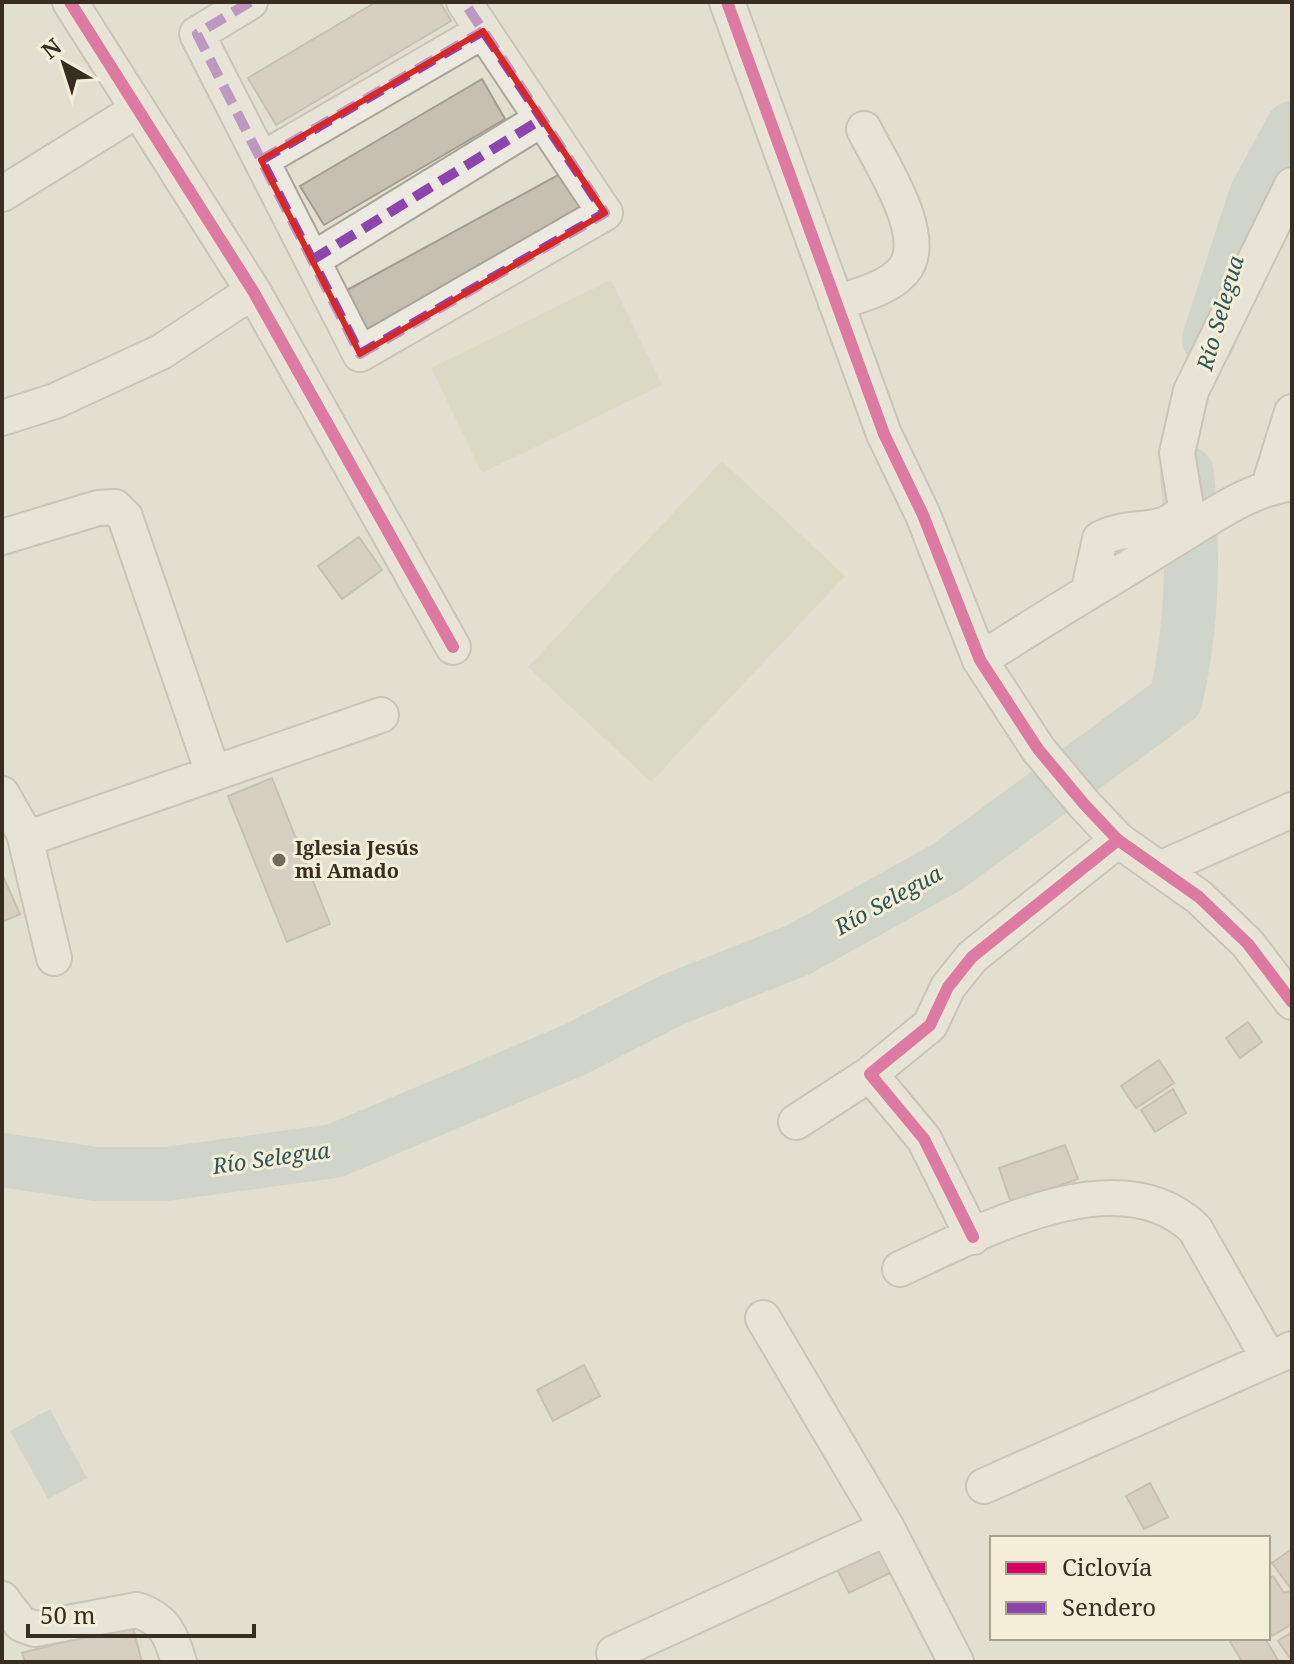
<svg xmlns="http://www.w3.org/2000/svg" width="1294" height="1664" viewBox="0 0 1294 1664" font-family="'Noto Serif',serif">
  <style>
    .green { fill: #cfd3b3 }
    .water { fill: #bac9c1 }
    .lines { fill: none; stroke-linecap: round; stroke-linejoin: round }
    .river { stroke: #bac9c1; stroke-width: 54 }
    .building { fill: #c7bfb1; stroke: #a39b8f; stroke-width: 2 }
    .minor-casing { stroke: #a9a498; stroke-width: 38 }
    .minor { stroke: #ece9e0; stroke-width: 34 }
    .quiet { stroke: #8e44ad; stroke-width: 10; stroke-dasharray: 20 10; stroke-linecap: butt }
    .cycleway-casing { stroke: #f3eed7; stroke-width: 17 }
    .cycleway { stroke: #d6006c; stroke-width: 12 }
    .marked { fill: none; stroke: #d62828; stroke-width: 6; stroke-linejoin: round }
    .poi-dot { fill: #736c5e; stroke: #f3eed7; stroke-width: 3 }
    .labels { text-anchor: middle; stroke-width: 6; stroke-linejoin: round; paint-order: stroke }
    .poi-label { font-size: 20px; font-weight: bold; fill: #372e21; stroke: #f3eed7; text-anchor: start }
    .water-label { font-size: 22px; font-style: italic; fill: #315556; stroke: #f3eed7 }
  </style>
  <rect width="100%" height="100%" fill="#e3dfd0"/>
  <!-- green -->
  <path class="green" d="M 611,280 L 662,385 L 482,473 L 431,368 Z
    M 722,461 L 845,576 L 651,782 L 528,667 Z"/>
  <!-- water -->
  <path class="water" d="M 50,1409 L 87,1478 L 48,1499 L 10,1431 Z"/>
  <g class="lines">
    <!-- river -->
    <path class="river" d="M 1209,339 L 1256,195 L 1292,128
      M 2,1160 L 96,1174 L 166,1174 L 334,1151 L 574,1050 L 674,999 L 798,950 L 947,867 L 1176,699 C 1193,623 1194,551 1187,473"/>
  </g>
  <!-- building -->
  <path class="building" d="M 376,2 L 440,2 L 451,21 L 276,125 L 248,78 Z
    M 482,79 L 505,119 L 324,225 L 300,186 Z
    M 569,169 L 590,208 L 359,334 L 338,295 Z
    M 359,537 L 382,570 L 342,599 L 318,566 Z
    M 272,778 L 330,924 L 287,942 L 228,796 Z
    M 2,874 L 20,914 L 2,922 Z
    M 1248,1022 L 1262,1042 L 1240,1058 L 1226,1038 Z
    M 1159,1060 L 1174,1083 L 1136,1108 L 1121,1086 Z
    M 1173,1089 L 1186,1113 L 1155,1132 L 1141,1110 Z
    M 1065,1145 L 1078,1179 L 1011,1203 L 999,1168 Z
    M 584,1365 L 600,1396 L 553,1421 L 537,1390 Z
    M 1150,1483 L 1168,1517 L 1144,1529 L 1126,1496 Z
    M 878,1544 L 892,1572 L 849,1593 L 835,1565 Z
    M 1292,1549 L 1292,1590 L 1272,1563 Z
    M 1273,1576 L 1284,1593 L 1289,1591 L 1292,1595 L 1292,1624 L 1272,1636 L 1268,1629 L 1268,1579 Z
    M 132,1624 L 142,1662 L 25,1662 L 22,1653 Z
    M 1292,1632 L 1292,1661 L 1278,1641 Z
    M 1228,1638 L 1265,1638 L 1279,1662 L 1242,1662 Z"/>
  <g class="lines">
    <defs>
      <path id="minor" d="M 70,2 L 253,291 L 453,647
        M 250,2 L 197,34 L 360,354 L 605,213 L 464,2
        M 727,2 L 884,434 L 923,515 L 980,660 L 1038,749 L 1084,804 L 1118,840 L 1199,897 L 1248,944 L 1292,1002
        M 261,160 L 483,31
        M 2,194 L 137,110
        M 312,260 L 542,119
        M 836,303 C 857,296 889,288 903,271 C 932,238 880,163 864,129
        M 2,418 L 55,401 L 161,352 L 253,291
        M 1269,486 L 1292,412
        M 2,537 L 98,508 L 115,507 L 125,517 L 213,773
        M 1089,589 L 1100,539 C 1129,522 1167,538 1186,507 L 1177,453 L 1191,391 L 1292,185
        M 980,660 C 1040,621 1101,585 1162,547 C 1203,523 1244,490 1292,483
        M 2,794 L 24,833 L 54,958
        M 24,833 L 37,835 L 381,715
        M 1162,868 L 1292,810
        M 796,1122 L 870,1074
        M 973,1237 L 924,1139 L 870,1074 L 930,1025 L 948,987 L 972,957 L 1118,840
        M 900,1269 C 980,1232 1119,1155 1195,1229 L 1269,1359
        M 763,1318 L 887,1528 L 956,1662
        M 984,1486 L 1292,1349
        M 2,1599 L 21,1624 L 35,1629 L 137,1610 C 165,1619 171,1635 179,1662
        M 614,1653 L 887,1528"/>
    </defs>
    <!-- minor casing -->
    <use href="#minor" class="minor-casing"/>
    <!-- minor -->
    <use href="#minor" class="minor"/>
    <!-- quiet -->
    <path class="quiet" d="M 250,2 L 197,34 L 360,354 L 605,213 L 464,2
      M 261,160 L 483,31
      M 312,260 L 542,119"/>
    <defs>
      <path id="cycleway" d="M 70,2 L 253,291 L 453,647
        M 727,2 L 884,434 L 923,515 L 980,660 L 1038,749 L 1084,804 L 1118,840 L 1199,897 L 1248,944 L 1292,1002
        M 973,1237 L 924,1139 L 870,1074 L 930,1025 L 948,987 L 972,957 L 1118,840"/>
    </defs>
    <!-- cycleway casing -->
    <use href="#cycleway" class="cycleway-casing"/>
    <!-- cycleway -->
    <use href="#cycleway" class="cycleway"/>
  </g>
  <!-- marked area -->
  <path d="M0 0H1294V1664H0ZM 483,31 L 605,213 L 360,354 L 261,160 Z" fill="#e3dfd0" fill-opacity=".55" fill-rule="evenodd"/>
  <path class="marked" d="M 483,31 L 605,213 L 360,354 L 261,160 Z"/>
  <!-- markers -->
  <circle class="poi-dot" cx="279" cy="860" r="8"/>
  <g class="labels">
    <!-- poi labels -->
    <g class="poi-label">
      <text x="295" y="855">Iglesia Jesús<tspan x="295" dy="23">mi Amado</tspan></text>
    </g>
    <!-- water labels -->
    <g class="water-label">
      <text transform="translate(1220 313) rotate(-74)" y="8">Río Selegua</text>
      <text transform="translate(888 900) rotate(-29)" y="8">Río Selegua</text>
      <text transform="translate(271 1158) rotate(-8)" y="8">Río Selegua</text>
    </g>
  </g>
  <!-- border -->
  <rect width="1294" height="1664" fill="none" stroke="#372e21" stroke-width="8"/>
  <!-- legend -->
  <rect x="990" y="1536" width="280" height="104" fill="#f3eed7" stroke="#a8a18e" stroke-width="2"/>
  <rect x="1006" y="1562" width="40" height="12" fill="#d6006c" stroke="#a8a18e" stroke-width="2"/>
  <text x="1062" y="1576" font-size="24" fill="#372e21">Ciclovía</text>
  <rect x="1006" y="1602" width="40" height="12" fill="#8e44ad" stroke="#a8a18e" stroke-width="2"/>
  <text x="1062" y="1616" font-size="24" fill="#372e21">Sendero</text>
  <!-- north arrow -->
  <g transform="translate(64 64) rotate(321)" stroke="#f3eed7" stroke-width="6" paint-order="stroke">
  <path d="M0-6L14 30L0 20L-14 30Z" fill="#372e21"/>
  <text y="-12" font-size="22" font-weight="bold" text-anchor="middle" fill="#372e21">N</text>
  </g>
  <!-- scale -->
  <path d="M28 1624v12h226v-12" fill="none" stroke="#372e21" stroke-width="4"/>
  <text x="40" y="1624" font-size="24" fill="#372e21" stroke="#f3eed7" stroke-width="6" paint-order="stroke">50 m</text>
</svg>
